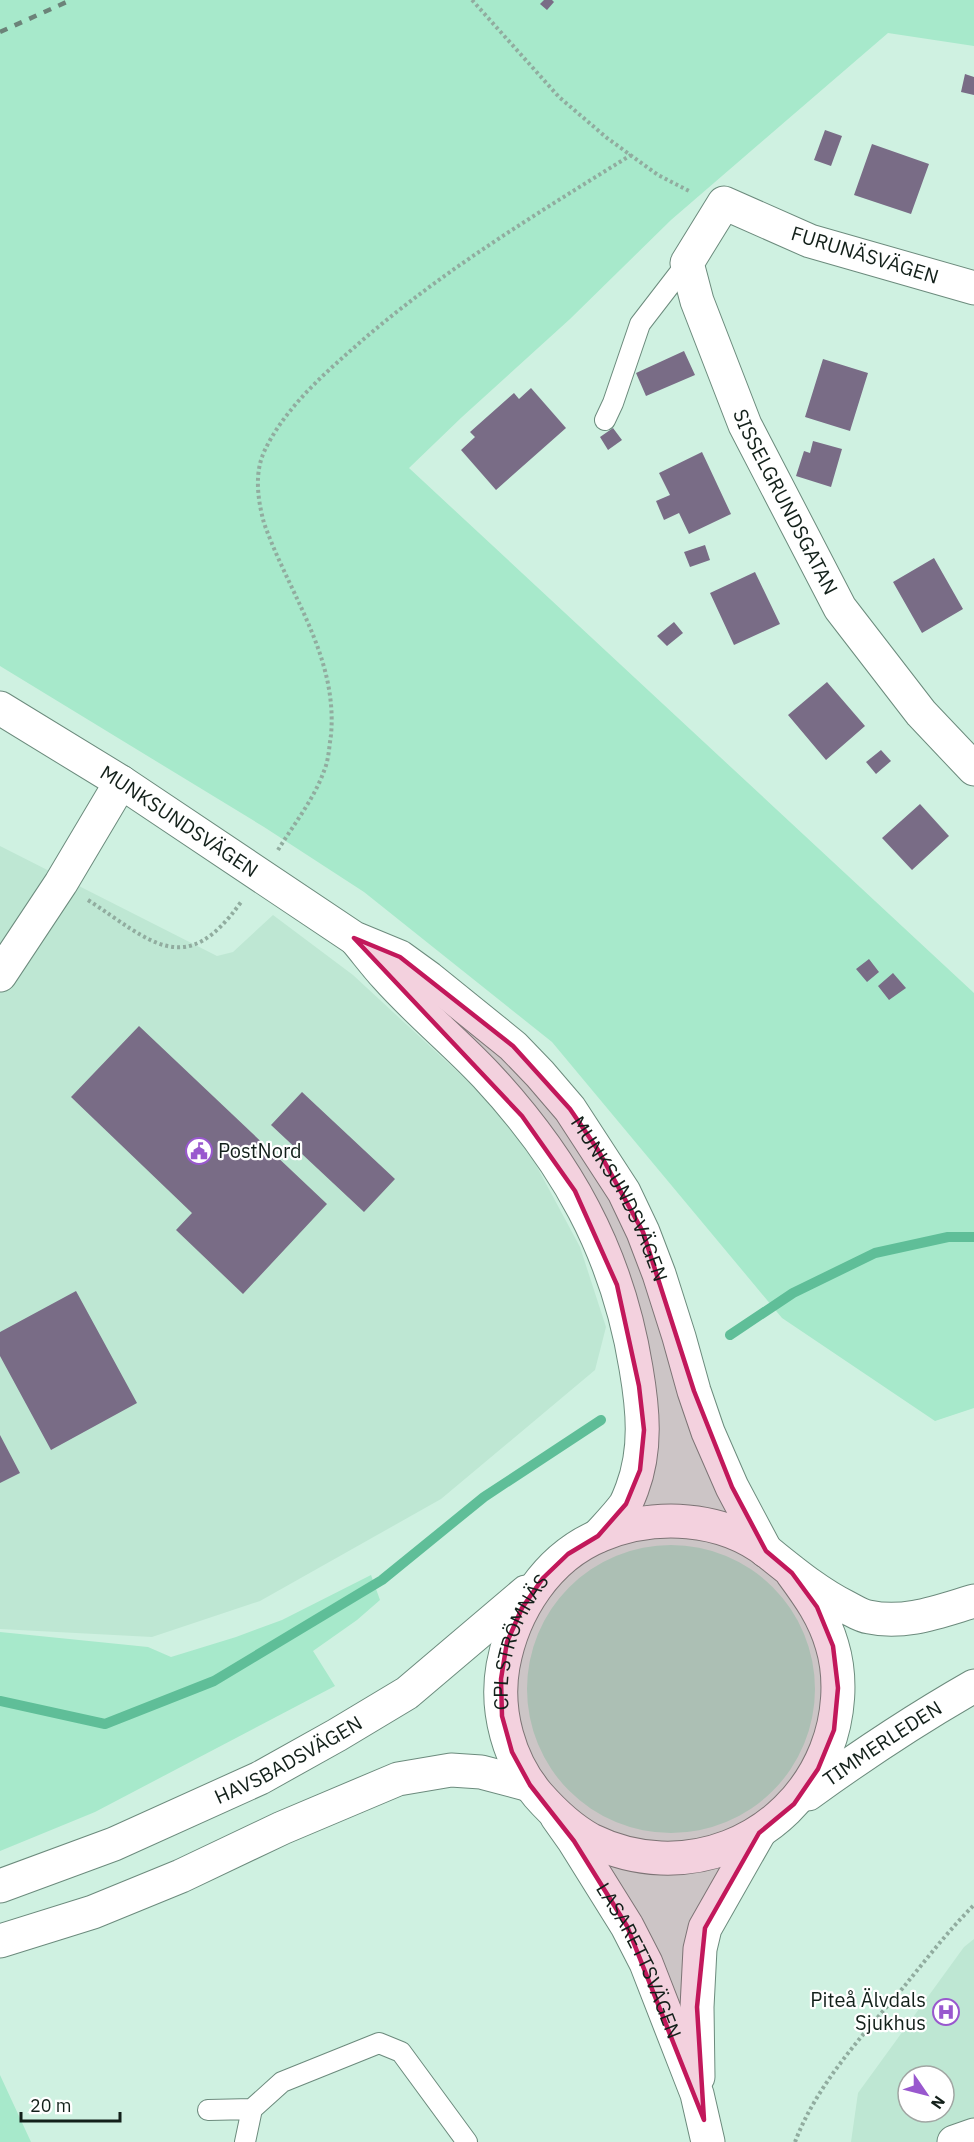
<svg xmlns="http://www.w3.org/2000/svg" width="974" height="2142" viewBox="0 0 974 2142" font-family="'IBM Plex Sans',sans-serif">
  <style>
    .built { fill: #bee7d3; fill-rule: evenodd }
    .green { fill: #a7e9cb }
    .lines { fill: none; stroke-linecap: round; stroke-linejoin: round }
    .stream { stroke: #5fbe98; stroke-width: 10 }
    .building { fill: #796c86 }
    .service-casing { stroke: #6c8b7d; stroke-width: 22 }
    .minor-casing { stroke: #6c8b7d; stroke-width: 35 }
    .tertiary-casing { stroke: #6c8b7d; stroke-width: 35 }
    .secondary-casing { stroke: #6c8b7d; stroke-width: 35 }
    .path { stroke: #91ac9f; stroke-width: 4; stroke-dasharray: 3 3; stroke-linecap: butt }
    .service { stroke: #fff; stroke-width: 20 }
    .minor { stroke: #fff; stroke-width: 33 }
    .tertiary { stroke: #fff; stroke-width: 33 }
    .secondary { stroke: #fff; stroke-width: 33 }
    .rail { stroke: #6c8379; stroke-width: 4.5; stroke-dasharray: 8 8; stroke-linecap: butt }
    .marked { fill: #c2185b; fill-opacity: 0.2; stroke: #c2185b; stroke-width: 4.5; stroke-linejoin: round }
    .labels { text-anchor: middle; stroke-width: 4.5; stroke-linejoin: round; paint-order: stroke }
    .street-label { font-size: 20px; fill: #13201a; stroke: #fff }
    .poi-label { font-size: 20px; fill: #13201a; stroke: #fff; text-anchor: start }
  </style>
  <rect width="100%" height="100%" fill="#cff1e1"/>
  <!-- built -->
  <path class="built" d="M 0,846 L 217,956 L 233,952 L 273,915 L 353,975 L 514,1124 L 580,1247 L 606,1327 L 595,1370 L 441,1499 L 260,1601 L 152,1637 L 0,1629 Z
    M 974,1939 L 974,2142 L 851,2142 L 858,2093 L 964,1947 ZM 908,2076 L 944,2076 L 944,2112 L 908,2112 Z"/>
  <!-- green -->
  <path class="green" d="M 0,0 L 974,0 L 974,46 L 888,33 L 671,220 L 570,319 L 462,417 L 409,468 L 974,993 L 974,1408 L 935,1421 L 782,1318 L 552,1042 L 364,892 L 264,827 L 0,666 Z
    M527 1689a144 144 0 1 1 288 0a144 144 0 1 1-288 0Z
    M 371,1575 L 380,1600 L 357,1620 L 313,1651 L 335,1686 L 95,1812 L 0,1851 L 0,1632 L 148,1647 L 171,1657 L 236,1637 L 282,1620 Z
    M 0,2075 L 31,2142 L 0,2142 Z"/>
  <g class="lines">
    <!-- stream -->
    <path class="stream" d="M 730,1335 L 793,1293 L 875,1253 L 948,1237 L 974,1237
      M 0,1701 L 105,1724 L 214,1681 L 382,1580 L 484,1497 L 601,1420"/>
  </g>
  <!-- building -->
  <path class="building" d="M 544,0 L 552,0 L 554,2 L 547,10 L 540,4 Z
    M 965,74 L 974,77 L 974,95 L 961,92 Z
    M 825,130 L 842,136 L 831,166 L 814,160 Z
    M 872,144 L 929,164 L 911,214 L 854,195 Z
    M 684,351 L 695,375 L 646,396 L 636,373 Z
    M 823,359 L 868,373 L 850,431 L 805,417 Z
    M 531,388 L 566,428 L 496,490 L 461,450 L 475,437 L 470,432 L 514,393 L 519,399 Z
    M 613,428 L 622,440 L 608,450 L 600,437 Z
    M 813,441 L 842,449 L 831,487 L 796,476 L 804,451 L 810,453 Z
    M 702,452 L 731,514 L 689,534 L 679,513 L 664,520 L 656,501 L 670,495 L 659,473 Z
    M 705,545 L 710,560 L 690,567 L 684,552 Z
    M 934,558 L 963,609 L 922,633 L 893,582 Z
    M 755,572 L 780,624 L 734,645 L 710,593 Z
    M 674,622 L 683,633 L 667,646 L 657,636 Z
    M 827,682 L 865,726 L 826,760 L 788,715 Z
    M 881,750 L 891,761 L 876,774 L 866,762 Z
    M 920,804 L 949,836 L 912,870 L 882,838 Z
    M 869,959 L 879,972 L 867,982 L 856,969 Z
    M 893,973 L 906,988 L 889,1000 L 878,986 Z
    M 139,1026 L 327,1204 L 243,1294 L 176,1230 L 192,1213 L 71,1097 Z
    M 302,1092 L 395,1179 L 364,1212 L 271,1125 Z
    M 76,1291 L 137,1403 L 51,1450 L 0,1356 L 0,1332 Z
    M 0,1435 L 20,1473 L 0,1483 Z"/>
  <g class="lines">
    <defs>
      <path id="service" d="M 605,420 L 613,403 L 640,324 L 687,263
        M 208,2110 L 252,2109
        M 245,2142 L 252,2109 L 282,2082 L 379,2043 L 401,2052 L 467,2142"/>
      <g id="minor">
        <path id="s1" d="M 974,288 L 810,241 L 724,203 L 687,263 L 697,301 L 745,425 L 840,608 L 921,713 L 974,769"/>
        <path d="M 0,975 L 61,883 L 121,782"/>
        <path d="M 954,2142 L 974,2135"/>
      </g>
      <g id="tertiary">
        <path id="s2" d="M 0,708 L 121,782 L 354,938 L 400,957 L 429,978 L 513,1046 L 540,1074 L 570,1109 L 624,1192 L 643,1232 L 659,1274 L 679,1337 L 694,1391 L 708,1432 L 732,1487 L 766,1551"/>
        <path d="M 357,941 C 367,953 376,965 386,976 C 417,1011 454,1041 486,1075 C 566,1161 617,1251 636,1368 C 643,1409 647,1449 632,1489 C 630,1494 628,1500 625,1505 C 617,1516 607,1526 598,1536"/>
        <path id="s3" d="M 557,1817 L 574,1841 L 627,1926 L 646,1963 L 697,2094 L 708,2142"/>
        <path d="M 698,2077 L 697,2007 L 700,1949 L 705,1928 L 759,1833"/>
      </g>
      <g id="secondary">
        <path id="s4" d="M 792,1573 C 809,1596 824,1617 832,1645 C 842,1678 839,1717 826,1750 C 789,1843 682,1885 591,1840 C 571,1829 553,1812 538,1795 C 509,1761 495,1711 503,1666 C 513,1611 547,1557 601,1535 C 655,1513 722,1516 769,1553 C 794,1573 818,1593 846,1607 C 854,1611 861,1616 869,1617 C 905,1625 940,1611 974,1601"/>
        <path id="s5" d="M 808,1794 C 862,1755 916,1719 974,1686"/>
        <path id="s6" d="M 0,1886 L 114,1844 L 260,1778 L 337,1735 L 407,1693 L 526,1592"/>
        <path d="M 0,1941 L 93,1912 L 181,1876 L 282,1828 L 398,1779 L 451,1770 L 481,1772 L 530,1785"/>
      </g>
    </defs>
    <!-- service casing -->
    <use href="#service" class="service-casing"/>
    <!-- minor casing -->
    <use href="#minor" class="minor-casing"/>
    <!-- tertiary casing -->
    <use href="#tertiary" class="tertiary-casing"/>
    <!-- secondary casing -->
    <use href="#secondary" class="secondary-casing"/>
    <!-- path -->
    <path class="path" d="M 472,0 L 559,97 L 607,138 L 658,175 L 691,192
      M 278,850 C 294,824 314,799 324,771 C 329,759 329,747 331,735 C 338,657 289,594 264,523 C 258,501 254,474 264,452 C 282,413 317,380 349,352 C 435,275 533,216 631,155
      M 88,900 C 151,941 185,981 241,902
      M 795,2142 C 817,2084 862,2036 902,1989 C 925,1961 948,1931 974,1905"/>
    <!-- service -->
    <use href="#service" class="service"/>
    <!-- minor -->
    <use href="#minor" class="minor"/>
    <!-- tertiary -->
    <use href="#tertiary" class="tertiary"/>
    <!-- secondary -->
    <use href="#secondary" class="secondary"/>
    <!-- rail -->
    <path class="rail" d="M 0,32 L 71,0"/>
  </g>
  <!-- marked area -->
  <path class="marked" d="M 354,938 L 400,957 L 513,1046 L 570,1109 L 598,1150 L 643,1232 L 694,1391 L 732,1487 L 766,1551 L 792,1573 L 817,1607 L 833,1646 L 838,1688 L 834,1730 L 818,1769 L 794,1804 L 759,1833 L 705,1928 L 697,2007 L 704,2120 L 627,1926 L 574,1841 L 530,1785 L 512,1752 L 502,1716 L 501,1679 L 507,1642 L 522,1608 L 543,1578 L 568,1554 L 598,1536 L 626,1504 L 640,1470 L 644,1430 L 639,1386 L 617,1285 L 575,1191 L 522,1116 Z"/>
  <!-- icons -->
  <defs>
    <symbol id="civic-ring" viewBox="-11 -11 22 22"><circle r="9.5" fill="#fff" stroke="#9958ce" stroke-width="1.5"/><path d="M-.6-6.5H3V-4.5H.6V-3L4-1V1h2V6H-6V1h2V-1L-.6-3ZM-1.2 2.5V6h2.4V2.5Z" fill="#9958ce"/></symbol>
    <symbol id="hospital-ring" viewBox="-11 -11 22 22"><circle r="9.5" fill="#fff" stroke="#9958ce" stroke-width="1.5"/><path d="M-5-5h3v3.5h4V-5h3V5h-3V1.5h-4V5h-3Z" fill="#9958ce"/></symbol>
  </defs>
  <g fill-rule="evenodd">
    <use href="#civic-ring" x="184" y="1136" width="30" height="30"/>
    <use href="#hospital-ring" x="931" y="1997" width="30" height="30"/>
  </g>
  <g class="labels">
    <!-- street labels -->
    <g class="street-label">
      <text transform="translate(865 255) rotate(17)" y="7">FURUNÄSVÄGEN</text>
      <text dy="7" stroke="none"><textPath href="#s1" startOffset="594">SISSELGRUNDSGATAN</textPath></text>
      <text dy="7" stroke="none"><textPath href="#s2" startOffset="212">MUNKSUNDSVÄGEN</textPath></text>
      <text dy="7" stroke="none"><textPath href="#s2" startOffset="804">MUNKSUNDSVÄGEN</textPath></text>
      <text dy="7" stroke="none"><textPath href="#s4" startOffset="708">CPL STRÖMNÄS</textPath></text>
      <text dy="7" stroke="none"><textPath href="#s5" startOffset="90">TIMMERLEDEN</textPath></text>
      <text dy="7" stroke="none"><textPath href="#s6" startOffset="315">HAVSBADSVÄGEN</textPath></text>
      <text dy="7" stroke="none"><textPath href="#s3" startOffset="166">LASARETTSVÄGEN</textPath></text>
    </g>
    <!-- poi labels -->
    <g class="poi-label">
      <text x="218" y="1158">PostNord</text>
      <text x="926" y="2007" text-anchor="end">Piteå Älvdals<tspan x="926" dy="23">Sjukhus</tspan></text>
    </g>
  </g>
  <!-- north arrow -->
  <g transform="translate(926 2094) rotate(125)"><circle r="28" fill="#ffffff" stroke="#a1a6a3" stroke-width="1.5"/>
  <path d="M0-4.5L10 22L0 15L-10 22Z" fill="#9958ce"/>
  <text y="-9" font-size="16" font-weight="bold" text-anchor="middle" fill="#13201a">N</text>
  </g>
  <!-- scale -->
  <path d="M21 2112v9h99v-9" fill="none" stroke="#13201a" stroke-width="3"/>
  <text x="30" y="2112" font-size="18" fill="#13201a" stroke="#ffffff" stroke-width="4.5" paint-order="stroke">20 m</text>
</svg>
